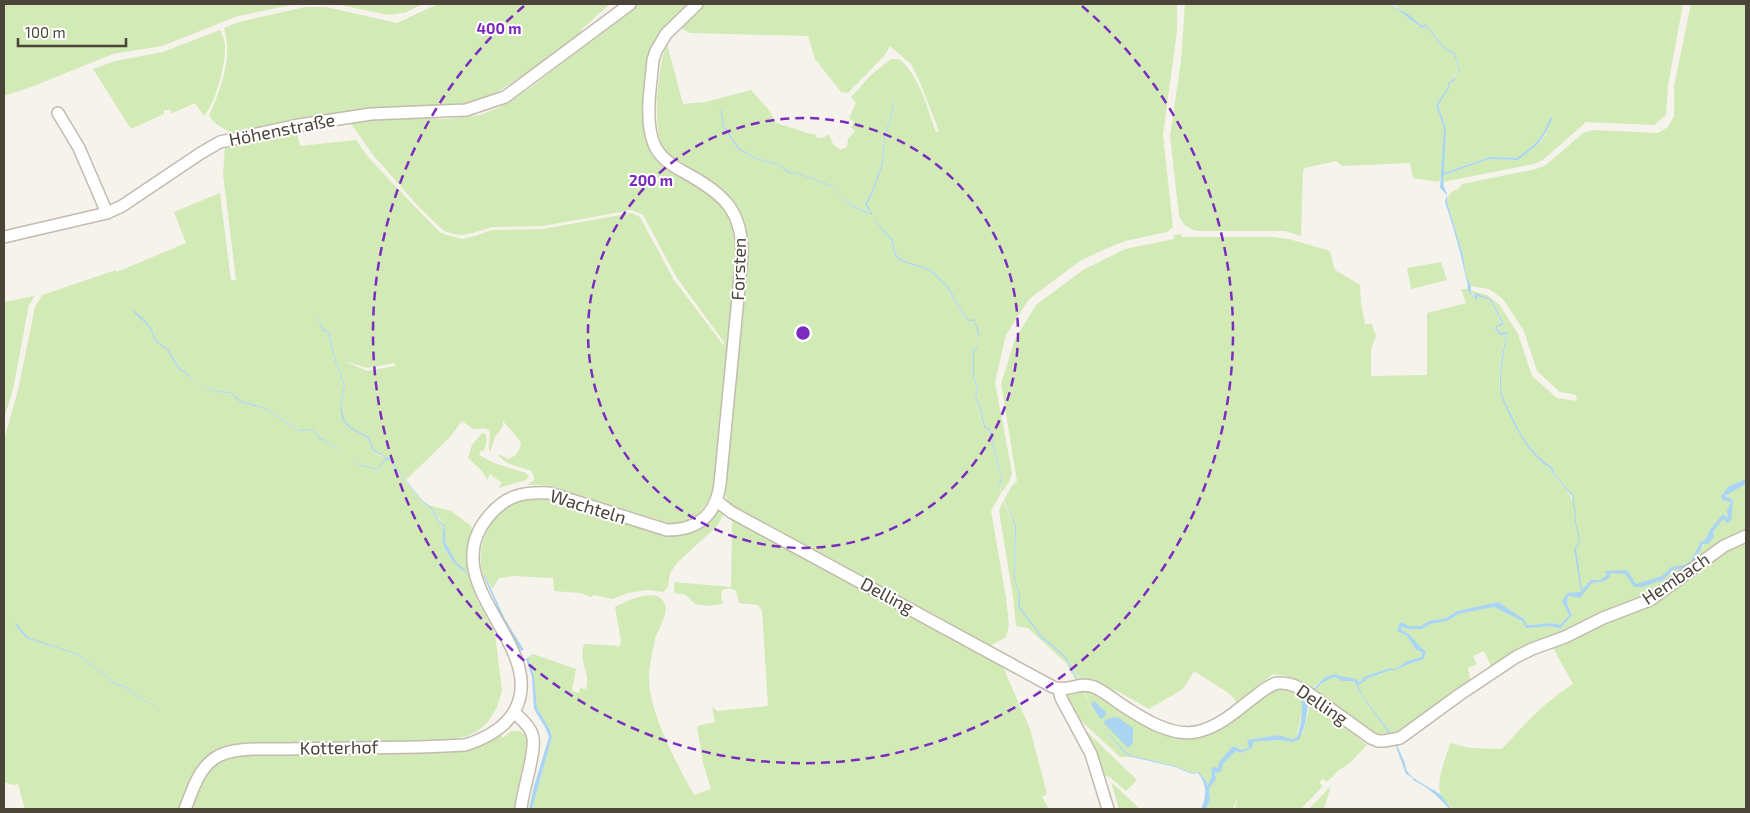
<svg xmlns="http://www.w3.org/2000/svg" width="1750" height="813" viewBox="0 0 1750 813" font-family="'Exo 2',sans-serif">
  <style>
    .green { fill: #d2eab5; fill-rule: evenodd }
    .water { fill: #a9d4f2 }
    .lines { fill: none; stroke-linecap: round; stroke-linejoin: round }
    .minor-casing { stroke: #c2bbae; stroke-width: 14 }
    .minor { stroke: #fff; stroke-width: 11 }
    .ring { fill: none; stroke: #7b2cbf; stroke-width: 2.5; stroke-dasharray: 9 6 }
    .labels { text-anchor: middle; stroke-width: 4; stroke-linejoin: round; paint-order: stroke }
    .street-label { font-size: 18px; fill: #4b4439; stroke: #fff }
    .centre { fill: #7b2cbf; stroke: #fff; stroke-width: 2.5 }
    .ring-label { font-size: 15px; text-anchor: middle; font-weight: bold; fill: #7b2cbf; stroke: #fff; stroke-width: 4; stroke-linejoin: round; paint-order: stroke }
  </style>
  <rect width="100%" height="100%" fill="#f6f3ec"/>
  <!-- green -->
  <path class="green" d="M 4,4 L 295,4 L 238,16 L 162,46 L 113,54 L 31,87 L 4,96 Z
    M 336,4 L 423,4 L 404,13 L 388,15 Z
    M 438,4 L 610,4 L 581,30 L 581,36 L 496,93 L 467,105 L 235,135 C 226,129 213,125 209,115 C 221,89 233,57 224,28 L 239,22 L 305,7 L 326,7 L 397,23 Z
    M 638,4 L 693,4 L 663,33 L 646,122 L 673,169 L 726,206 L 740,240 L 714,489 C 705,511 694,524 669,523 L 564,491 C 552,485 541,484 527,485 L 534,480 L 533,474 L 531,471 C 521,466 503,465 498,454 L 509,459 C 517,455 520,451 521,442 L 503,421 L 503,426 L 495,437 L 490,452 L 489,448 L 490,432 C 485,425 481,430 473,429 L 462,421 L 450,437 L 406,480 L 396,468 L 393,461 L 374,450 L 369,437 L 349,427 L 344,419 L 341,405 L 345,386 L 336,361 L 329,332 L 323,329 L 316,314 L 322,330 L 328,333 L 335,361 L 344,386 L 340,405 L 343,419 L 349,428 L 368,438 L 373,451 L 380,456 L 386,458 L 377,469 L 359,464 L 347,453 L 319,437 L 314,429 L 301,430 L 263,407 L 241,401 L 231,392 C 219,392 205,389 195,382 C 189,376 188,371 180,369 L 168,349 L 156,340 L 154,332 L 143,319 L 153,333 L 155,341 L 167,350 L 179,370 C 187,372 189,377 195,382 C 205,390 219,393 231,393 L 240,402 L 263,408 L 300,431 L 314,430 L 318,438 L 347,453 L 359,465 L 377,470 L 387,458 L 392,462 L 395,469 L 422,501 L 432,510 L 438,522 L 444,526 C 443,531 442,538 443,543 C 446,554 458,570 469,574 L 476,598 L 495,633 L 502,691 L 497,707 L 488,722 L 478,731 L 467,736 L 447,741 L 233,744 C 224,747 214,750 207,756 C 194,767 185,794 178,809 L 25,809 L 18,784 L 13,785 L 4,782 L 4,440 L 18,390 L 35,307 L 42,295 L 116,270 L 117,272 L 186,243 L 174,212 L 220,193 L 231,280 L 236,280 L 223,175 L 225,146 L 296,129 L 300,146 L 356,140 L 369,158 L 416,208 L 441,233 L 454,237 L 462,239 L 475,236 L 492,230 L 543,229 L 631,213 L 640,217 L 674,280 L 724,346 L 724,342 L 677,278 L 643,215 L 632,210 L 543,226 L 492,227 L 473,233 L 462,235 L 454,234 L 444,231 L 418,206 L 373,155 L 349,121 L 392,117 L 447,119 L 480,115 L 500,107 L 530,88 ZM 344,361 L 367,368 L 395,363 L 395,366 L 367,371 ZM 18,625 L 26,637 L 78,654 L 115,683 L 126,687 L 140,697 L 167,710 L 140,698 L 126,688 L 115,684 L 78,655 L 26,638 Z
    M 705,4 L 1177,4 L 1177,31 L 1163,135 L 1173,227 L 1167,232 L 1125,241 L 1105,249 L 1080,261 L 1029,299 L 1006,335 L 995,382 L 1012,473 L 1009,482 L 1002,492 L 999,484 L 1002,479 L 990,429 L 985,426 L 981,408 L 976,397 L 978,387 L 974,378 L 974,352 L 977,349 L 979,332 L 974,320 L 969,320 L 965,317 L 948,286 L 931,270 L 900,259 L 895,253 L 893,240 L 877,223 L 866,204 L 873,192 L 883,164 L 885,137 L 893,112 L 892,96 L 892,112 L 884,137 L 882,163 L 872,191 L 865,204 L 872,213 C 856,207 840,202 833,186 L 798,173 L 788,172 L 779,164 L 756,158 L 739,148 L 724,126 L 721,112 L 723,127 L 738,149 L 756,159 L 779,165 L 788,173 L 798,174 L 833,187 C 840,203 857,209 873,215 L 876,223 L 892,241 L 894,254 L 899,260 L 930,271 L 947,287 L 964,318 L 968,321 L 974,320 C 977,330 982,344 973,352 L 973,378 L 977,387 L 975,397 L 980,409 L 984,427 L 989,430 L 1001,479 L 998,484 L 1001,493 L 991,511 L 1006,598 L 1009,625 L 1006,637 L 988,647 L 932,614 L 734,508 L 728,501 L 724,493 L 748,252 C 747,205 724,189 688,166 C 682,162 671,157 666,152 C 650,134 658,64 667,44 L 683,104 L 706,102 L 751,90 L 769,110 L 776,123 L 811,134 L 815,134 L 816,137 C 821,139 825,138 829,134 L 833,144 L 840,150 L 847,147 L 848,139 L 855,131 L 851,127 L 854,122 L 849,118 L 856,103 L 851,97 L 871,75 L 891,59 L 899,59 C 920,76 927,108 936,132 L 939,131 L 919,80 L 911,64 L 890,46 L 884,56 L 848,93 L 841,92 L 815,59 L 808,36 L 690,33 L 681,28 L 699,12 Z
    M 1185,4 L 1390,4 L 1422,28 L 1425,26 C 1436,36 1440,49 1454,54 L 1459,69 L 1455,75 L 1454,79 L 1448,83 L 1448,87 L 1436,105 L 1444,128 L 1442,174 L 1439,182 L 1413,178 L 1410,163 L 1342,166 L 1336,161 L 1305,168 L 1303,171 L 1301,236 L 1285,231 L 1198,231 C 1188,229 1183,225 1179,216 L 1170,136 L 1181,61 Z
    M 1393,4 L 1683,4 L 1668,85 L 1666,115 L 1654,125 L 1586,122 L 1543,160 L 1534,164 L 1443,182 L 1444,175 L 1489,159 L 1518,160 L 1540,142 L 1546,135 L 1550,117 C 1542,141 1536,144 1517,158 L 1489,157 L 1444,173 L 1446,128 L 1438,105 L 1449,84 L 1455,80 L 1456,75 L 1460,69 L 1455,53 C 1441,48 1436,35 1425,24 L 1422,26 Z
    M 1691,4 L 1746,4 L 1746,479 C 1736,483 1727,487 1721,496 L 1731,502 L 1728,519 L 1723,514 L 1704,541 L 1701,542 L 1691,561 L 1679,569 L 1688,567 L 1723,518 L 1727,523 L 1733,500 L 1725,496 L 1746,484 L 1746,533 L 1659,592 L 1493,670 L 1484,651 L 1473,656 L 1477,664 L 1468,668 L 1471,682 L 1399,734 L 1392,735 L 1363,696 L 1358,685 L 1364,682 L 1366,679 L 1390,670 L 1396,670 L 1409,664 L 1424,659 L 1426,651 C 1419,647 1416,641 1411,636 C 1408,633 1404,632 1401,629 L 1402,627 L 1409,629 L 1422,629 L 1431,624 L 1447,621 L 1459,614 L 1494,607 L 1522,621 L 1526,628 C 1537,628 1550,624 1560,629 L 1572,615 L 1567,604 L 1569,593 L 1562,601 L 1569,615 L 1560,625 C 1551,621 1538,625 1526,625 L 1524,619 L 1498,602 L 1457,611 L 1446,618 L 1429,621 L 1421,626 L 1410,626 L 1400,622 L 1397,631 L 1407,636 L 1416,650 L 1423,652 L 1422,657 L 1407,661 L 1396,669 L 1390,668 L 1363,677 L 1362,681 L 1358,682 C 1350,678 1343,679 1335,674 L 1325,677 L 1311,689 L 1286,676 L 1273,674 L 1237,703 L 1230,694 L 1194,671 L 1183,689 L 1149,709 C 1128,697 1106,682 1081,681 L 1066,657 L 1041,635 L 1020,607 L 1020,594 L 1015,579 L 1016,525 L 1004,500 L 1011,487 L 1017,481 L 1001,384 L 1015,339 L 1036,305 L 1083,270 L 1125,249 L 1174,239 L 1173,235 L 1181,234 L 1182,237 L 1272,237 L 1289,239 L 1330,251 L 1335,270 L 1360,285 L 1361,303 L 1365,324 L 1372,324 L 1376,336 L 1371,349 L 1371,376 L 1427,375 L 1427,313 L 1466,303 L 1461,289 L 1467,289 L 1476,300 L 1477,295 L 1490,300 L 1502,324 L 1496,326 L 1495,330 L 1498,333 L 1506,333 C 1503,351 1498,373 1500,390 C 1501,399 1506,407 1510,415 C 1520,437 1531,455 1551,469 C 1555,482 1570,488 1572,502 L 1573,495 L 1554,474 L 1553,468 C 1532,454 1521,436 1511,414 C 1507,406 1502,398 1501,389 C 1500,373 1505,348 1507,332 L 1501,333 L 1497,329 L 1497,327 L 1504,324 L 1491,299 L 1475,294 L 1476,298 L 1470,290 L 1487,295 L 1499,304 L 1518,334 L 1532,376 L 1557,398 L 1577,401 L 1576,395 L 1560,392 L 1537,371 L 1524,331 L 1503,299 L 1489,289 L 1471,286 L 1466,275 L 1463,255 L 1447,202 C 1448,194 1451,191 1459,189 L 1462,184 L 1536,169 L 1546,165 L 1583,133 L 1593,130 L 1658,133 L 1668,127 L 1674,116 L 1674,86 Z
    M 220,30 C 222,35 224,39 225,45 C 226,63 216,102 204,116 L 195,103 L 171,114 L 171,110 L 164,110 L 164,114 L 131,129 L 93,69 L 115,61 L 163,52 Z
    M 1441,262 L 1447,280 L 1411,289 L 1407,268 Z
    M 35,296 L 29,305 L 13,389 L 4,419 L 4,302 Z
    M 482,433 L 485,433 L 487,439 L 484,451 L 481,451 L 479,455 L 494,463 L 526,473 L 529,477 L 526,480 L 498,488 L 502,483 L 490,474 L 487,480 L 482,471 L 468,458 L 472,445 Z
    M 539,498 L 552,499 L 667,533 L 717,509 L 725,512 L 717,526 L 678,562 L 670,573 L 668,587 L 663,592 L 648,590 L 628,593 L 612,599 L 594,595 L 591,597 L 580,593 L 554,591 L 553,578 L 513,576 L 499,578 L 492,589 L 485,576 L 483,575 C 475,547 488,515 515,502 C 523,499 531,498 539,498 Z
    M 1003,501 L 1015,526 L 1014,579 L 1019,594 L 1018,607 L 1040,636 L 1065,658 L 1078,680 L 1075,679 L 1066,663 L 1028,628 L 1016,626 L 1013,597 L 999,511 Z
    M 428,505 L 451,511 L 470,525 L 474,531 C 467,544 466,558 468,572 C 459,569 446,552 445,541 C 444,536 445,530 445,525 C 437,519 436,511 428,505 Z
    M 738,518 L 943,632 L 981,655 L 1002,665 L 1030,729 L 1047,794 L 1042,797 L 1049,809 L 532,809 L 552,737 L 549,728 L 537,708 L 534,676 L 528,657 L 533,654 L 536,655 L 576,669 L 572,691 L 579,693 L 580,688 L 586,689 C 591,672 578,663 584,644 L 620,646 L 621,641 L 615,607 C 626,601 655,587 664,602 C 670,613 658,629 655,639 C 653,650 650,662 649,673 C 647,710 676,762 694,795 L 711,789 L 703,763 L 697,726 L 715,722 L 712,707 L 717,711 L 768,706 L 762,611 L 758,605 L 739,603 L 736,591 L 730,588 L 722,590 L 721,597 L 723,604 L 708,606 L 695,604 L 686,595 L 674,593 L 674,582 L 731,587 L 732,521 Z
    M 1746,542 L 1746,809 L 1452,809 C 1449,805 1445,801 1442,797 C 1434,783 1446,759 1450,743 L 1470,748 L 1502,749 C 1524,724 1545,702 1573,684 L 1552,646 L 1616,616 L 1650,606 L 1673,591 L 1727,550 Z
    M 1335,677 L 1342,681 L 1354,681 L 1362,696 L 1390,735 L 1380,737 L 1370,734 L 1312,690 L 1327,680 Z
    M 1082,688 L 1095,719 L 1125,753 L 1132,757 L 1120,757 L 1077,717 L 1066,696 L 1072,690 Z
    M 1083,688 L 1094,691 L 1189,737 L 1269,691 C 1284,685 1292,690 1305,697 L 1303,704 L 1297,737 L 1292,739 L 1278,735 L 1248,740 L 1249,747 L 1242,750 L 1233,746 L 1206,787 L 1206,780 L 1199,772 L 1192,773 L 1175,766 L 1133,756 L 1126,752 L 1095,719 Z
    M 1309,700 L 1315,703 L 1367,745 L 1350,763 L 1339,770 L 1327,782 L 1323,779 L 1319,783 L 1323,786 L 1301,809 L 1235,809 L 1238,796 L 1233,809 L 1206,809 L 1210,800 L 1209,789 L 1216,779 L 1215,772 L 1236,751 L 1241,753 L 1252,748 L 1252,742 L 1279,740 L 1292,742 L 1303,733 L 1309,709 Z
    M 1080,725 L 1137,780 L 1126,791 L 1111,778 L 1099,773 Z
    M 511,731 L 520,731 L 527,737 C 529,760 516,785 514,809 L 186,809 L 208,766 L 228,754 L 445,748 L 499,733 L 503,738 Z
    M 1111,782 L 1139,808 L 1138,809 L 1119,809 Z
    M 1331,786 L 1324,809 L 1309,809 Z"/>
  <!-- water -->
  <path class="water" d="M 1390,4 L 1409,15 L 1422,26 L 1425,24 C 1436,35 1441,48 1455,53 L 1460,70 L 1456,75 L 1455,80 L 1449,84 L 1449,88 L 1438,105 L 1446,128 L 1444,173 L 1490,157 L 1517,158 C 1536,143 1542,141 1550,117 L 1552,118 C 1543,143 1538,144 1518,160 L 1489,159 L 1444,175 C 1441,190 1449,189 1447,202 L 1463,255 L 1466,275 L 1471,286 L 1471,292 L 1475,298 L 1475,293 L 1491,299 L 1504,324 L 1497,327 L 1497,329 L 1501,333 L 1507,332 C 1505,350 1500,371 1501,389 C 1502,398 1507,406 1511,414 C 1521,436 1532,454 1553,468 L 1554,474 L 1573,495 L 1576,513 L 1575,518 L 1580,540 L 1579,545 L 1576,549 L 1582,590 L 1591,580 L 1600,580 L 1607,575 L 1604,571 L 1627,570 L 1636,584 L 1662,576 L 1671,567 L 1684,565 L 1691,561 L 1701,541 L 1704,541 L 1708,535 L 1709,531 L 1723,514 L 1728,518 L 1727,511 L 1731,502 L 1722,500 L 1721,496 L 1729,486 L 1746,479 L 1746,484 L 1725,496 L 1733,500 L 1731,521 L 1727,523 L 1723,519 L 1713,532 L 1714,537 L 1708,544 L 1703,544 C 1701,551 1696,555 1694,562 L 1688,567 L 1673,570 L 1663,580 L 1642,587 L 1634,587 L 1625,574 L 1610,573 L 1610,577 L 1605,581 L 1592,583 L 1580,598 L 1568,596 L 1567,604 L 1572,615 L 1560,629 C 1550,624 1537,628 1526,628 L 1522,621 L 1494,607 L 1459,614 L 1447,621 L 1431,624 L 1422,629 L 1409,629 L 1402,627 L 1401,629 C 1404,632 1408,633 1411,636 C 1416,641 1419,647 1426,651 L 1424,659 L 1409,664 L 1396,670 L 1390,670 L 1366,679 L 1364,682 L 1358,685 L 1363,696 L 1392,735 L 1390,735 L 1362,696 L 1354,681 L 1342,681 L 1335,677 C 1298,690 1314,713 1299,740 L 1292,742 L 1279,740 L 1253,742 L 1252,748 L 1241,753 L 1236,751 L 1223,764 L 1221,772 L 1215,773 L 1216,779 L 1209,789 L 1210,800 L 1206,809 L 1201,809 C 1207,796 1207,784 1198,773 L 1192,774 L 1175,767 L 1132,757 L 1125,753 L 1095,719 L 1082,688 L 1095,719 L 1126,752 L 1133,756 L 1175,766 L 1192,773 L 1199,772 L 1206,781 L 1207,786 L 1212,777 L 1211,770 L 1213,767 L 1218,768 L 1219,762 L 1233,746 L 1242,750 L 1249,747 L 1247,740 L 1278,735 L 1292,739 L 1297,737 C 1301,729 1303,706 1301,698 L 1305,697 L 1325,677 L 1335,674 C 1343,678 1348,677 1357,679 L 1358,682 L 1362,681 L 1363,677 L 1390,668 L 1396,669 L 1407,661 L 1422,657 L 1422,652 L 1416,650 L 1407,636 L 1397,631 L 1400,622 L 1410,626 L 1421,626 L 1429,621 L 1446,618 L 1457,611 L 1498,602 L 1524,619 L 1527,625 C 1538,625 1551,621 1560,625 L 1569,615 L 1562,601 L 1567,593 L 1581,592 L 1574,549 L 1578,545 L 1579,540 L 1574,518 L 1575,514 L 1572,496 L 1553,474 L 1551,469 C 1530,455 1520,436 1509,414 C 1505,405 1500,397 1500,388 C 1499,370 1503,352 1506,334 L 1501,335 L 1495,330 L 1496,326 L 1502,323 L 1490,300 L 1478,296 L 1476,300 L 1467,289 C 1469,283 1466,280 1465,274 C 1460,249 1453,226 1445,202 L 1447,195 L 1440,188 L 1444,128 L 1436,105 L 1448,87 L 1448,83 L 1454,79 L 1459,69 L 1454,54 C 1440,49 1436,36 1425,26 L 1422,28 Z
    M 892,96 L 893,112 L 885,137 L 883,164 L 873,192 L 867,204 L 877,223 L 893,240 L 895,253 L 900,259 L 931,270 L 948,286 L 965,317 L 969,320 L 974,319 L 979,332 L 977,349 L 974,352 L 974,378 L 978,387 L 976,397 L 981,408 L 985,426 L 990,429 L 1002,480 L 999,484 L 1001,493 L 998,484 L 1001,479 L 989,430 L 984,427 L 980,409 L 975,397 L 977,387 L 973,378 L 973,351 C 982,345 977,330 974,321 L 968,321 L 964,317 L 947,287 L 930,271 L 899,260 L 894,254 L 892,241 L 876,223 L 873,215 C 857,209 840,203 833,187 L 798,174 L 788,173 L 779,165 L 756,159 L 738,149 L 723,127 L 721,112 L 718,107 L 722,112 L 724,126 L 739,148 L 756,158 L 779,164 L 789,172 L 798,173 L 833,186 C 840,202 856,207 871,213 L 865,204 L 872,191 L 882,163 L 884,137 L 892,112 Z
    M 131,308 C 142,317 153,326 156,340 L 168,349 L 180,369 C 188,371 189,376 195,382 C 205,389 219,392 231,392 L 241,401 L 263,407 L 300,430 L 314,429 L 319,437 L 347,453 L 359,464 L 377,469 L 386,458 L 373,451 L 368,438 L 349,428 L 342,419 L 340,405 L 344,386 L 335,361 L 328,333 L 322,330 L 316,313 L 323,329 L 329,332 L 336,361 L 345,386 L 341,405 L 344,419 L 350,427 L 369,437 L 374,450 L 393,461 L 396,468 L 422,500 L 433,509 L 439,521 L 445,525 L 445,542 L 456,562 L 469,574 C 458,570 446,554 443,543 C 442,538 443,531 444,526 L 438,522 L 432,510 L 422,501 L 395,468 L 392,462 L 387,459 L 377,470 L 359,465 L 347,453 L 318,438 L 314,430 L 300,431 L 263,408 L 240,402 L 231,393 C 219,393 205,390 195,382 C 189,377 187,372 179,370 L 167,350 L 155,341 C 151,323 139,320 131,308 Z
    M 1004,500 L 1016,525 L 1015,579 L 1020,594 L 1020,607 L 1041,635 L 1066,657 L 1079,680 L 1078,680 L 1065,658 L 1040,636 L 1018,607 L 1019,594 L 1014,579 L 1015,526 Z
    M 483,575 L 485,576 L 505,619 L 524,650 L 521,651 L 503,620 Z
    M 14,623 L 18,625 L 27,637 L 78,654 L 115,683 L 126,687 L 140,697 L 167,712 L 140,698 L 126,688 L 115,684 L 78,655 L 26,638 Z
    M 528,657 L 534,676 L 537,708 L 549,728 L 552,737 L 532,809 L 529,809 L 534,786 L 549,737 L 546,729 L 534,709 L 532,677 L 526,659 Z
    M 1094,701 L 1106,712 L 1106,715 L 1102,719 L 1099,717 L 1091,704 Z
    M 1114,717 L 1119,718 L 1133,728 L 1133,743 L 1128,748 L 1104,723 L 1105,720 Z
    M 1396,743 L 1405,763 C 1404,779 1431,786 1442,796 C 1445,800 1448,805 1451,809 L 1449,809 C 1438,796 1428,787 1413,780 L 1413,778 L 1406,774 L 1395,744 Z"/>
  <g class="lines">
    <defs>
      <path id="minor" d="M 58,113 L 79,148 L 107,213
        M 4,237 L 107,213 L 122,206 L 201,153 L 220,142 L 299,125 L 371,114 L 466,110 L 505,97 L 630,4
        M 717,501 L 731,512 L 1053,687 C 1068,693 1078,681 1094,687 C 1103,691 1111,697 1119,703 C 1142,718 1173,739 1200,731 C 1219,726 1234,713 1249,701 C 1258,695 1267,685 1278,683 C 1289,682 1298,687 1307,692 L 1371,738 L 1378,741 L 1384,741 L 1400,738 L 1459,695 L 1516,657 L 1532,649 L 1565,637 L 1603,618 L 1650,600 L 1724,546 L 1746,536
        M 1059,689 L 1061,698 L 1091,754 L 1108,809
        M 515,713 C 521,719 529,725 532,734 C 538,748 522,791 521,809
        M 185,809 C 192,792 198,769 215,758 C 231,747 263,749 282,749 C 343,747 404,749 465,745 C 513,730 535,698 512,649 C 493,607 450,563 488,517 C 506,495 522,492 549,493 L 667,530 C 697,530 716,516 720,484 L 742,256 C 743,209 722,193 684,172 C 671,165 659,157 654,144 C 644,119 651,86 653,60 L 656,51 L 666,34 L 697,4"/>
    </defs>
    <!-- minor casing -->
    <use href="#minor" class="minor-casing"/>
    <!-- minor -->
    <use href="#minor" class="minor"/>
  </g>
  <!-- distance rings -->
  <g class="ring">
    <circle cx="803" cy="333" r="215"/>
    <path d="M1082 6A430 430 0 1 1 524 6"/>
  </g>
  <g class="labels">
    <!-- street labels -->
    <g class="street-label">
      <text transform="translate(282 130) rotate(-11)" y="6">Höhenstraße</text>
      <text transform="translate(739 269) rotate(-88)" y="6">Forsten</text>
      <text transform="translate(588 507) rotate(17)" y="6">Wachteln</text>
      <text transform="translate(1676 579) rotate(-34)" y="6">Hembach</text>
      <text transform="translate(887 596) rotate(28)" y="6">Delling</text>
      <text transform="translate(1322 705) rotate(34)" y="6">Delling</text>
      <text transform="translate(339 748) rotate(-1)" y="6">Kotterhof</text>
    </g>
  </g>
  <circle cx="803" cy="333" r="8" class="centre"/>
  <g class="ring-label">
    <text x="499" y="34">400 m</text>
    <text x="651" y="186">200 m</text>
  </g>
  <!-- border -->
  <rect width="1750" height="813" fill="none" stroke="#4b4439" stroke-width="10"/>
  <!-- scale -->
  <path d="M18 38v8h108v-8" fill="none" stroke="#4b4439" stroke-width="2.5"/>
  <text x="25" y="38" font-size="15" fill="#4b4439" stroke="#ffffff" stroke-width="4" paint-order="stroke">100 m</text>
</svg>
